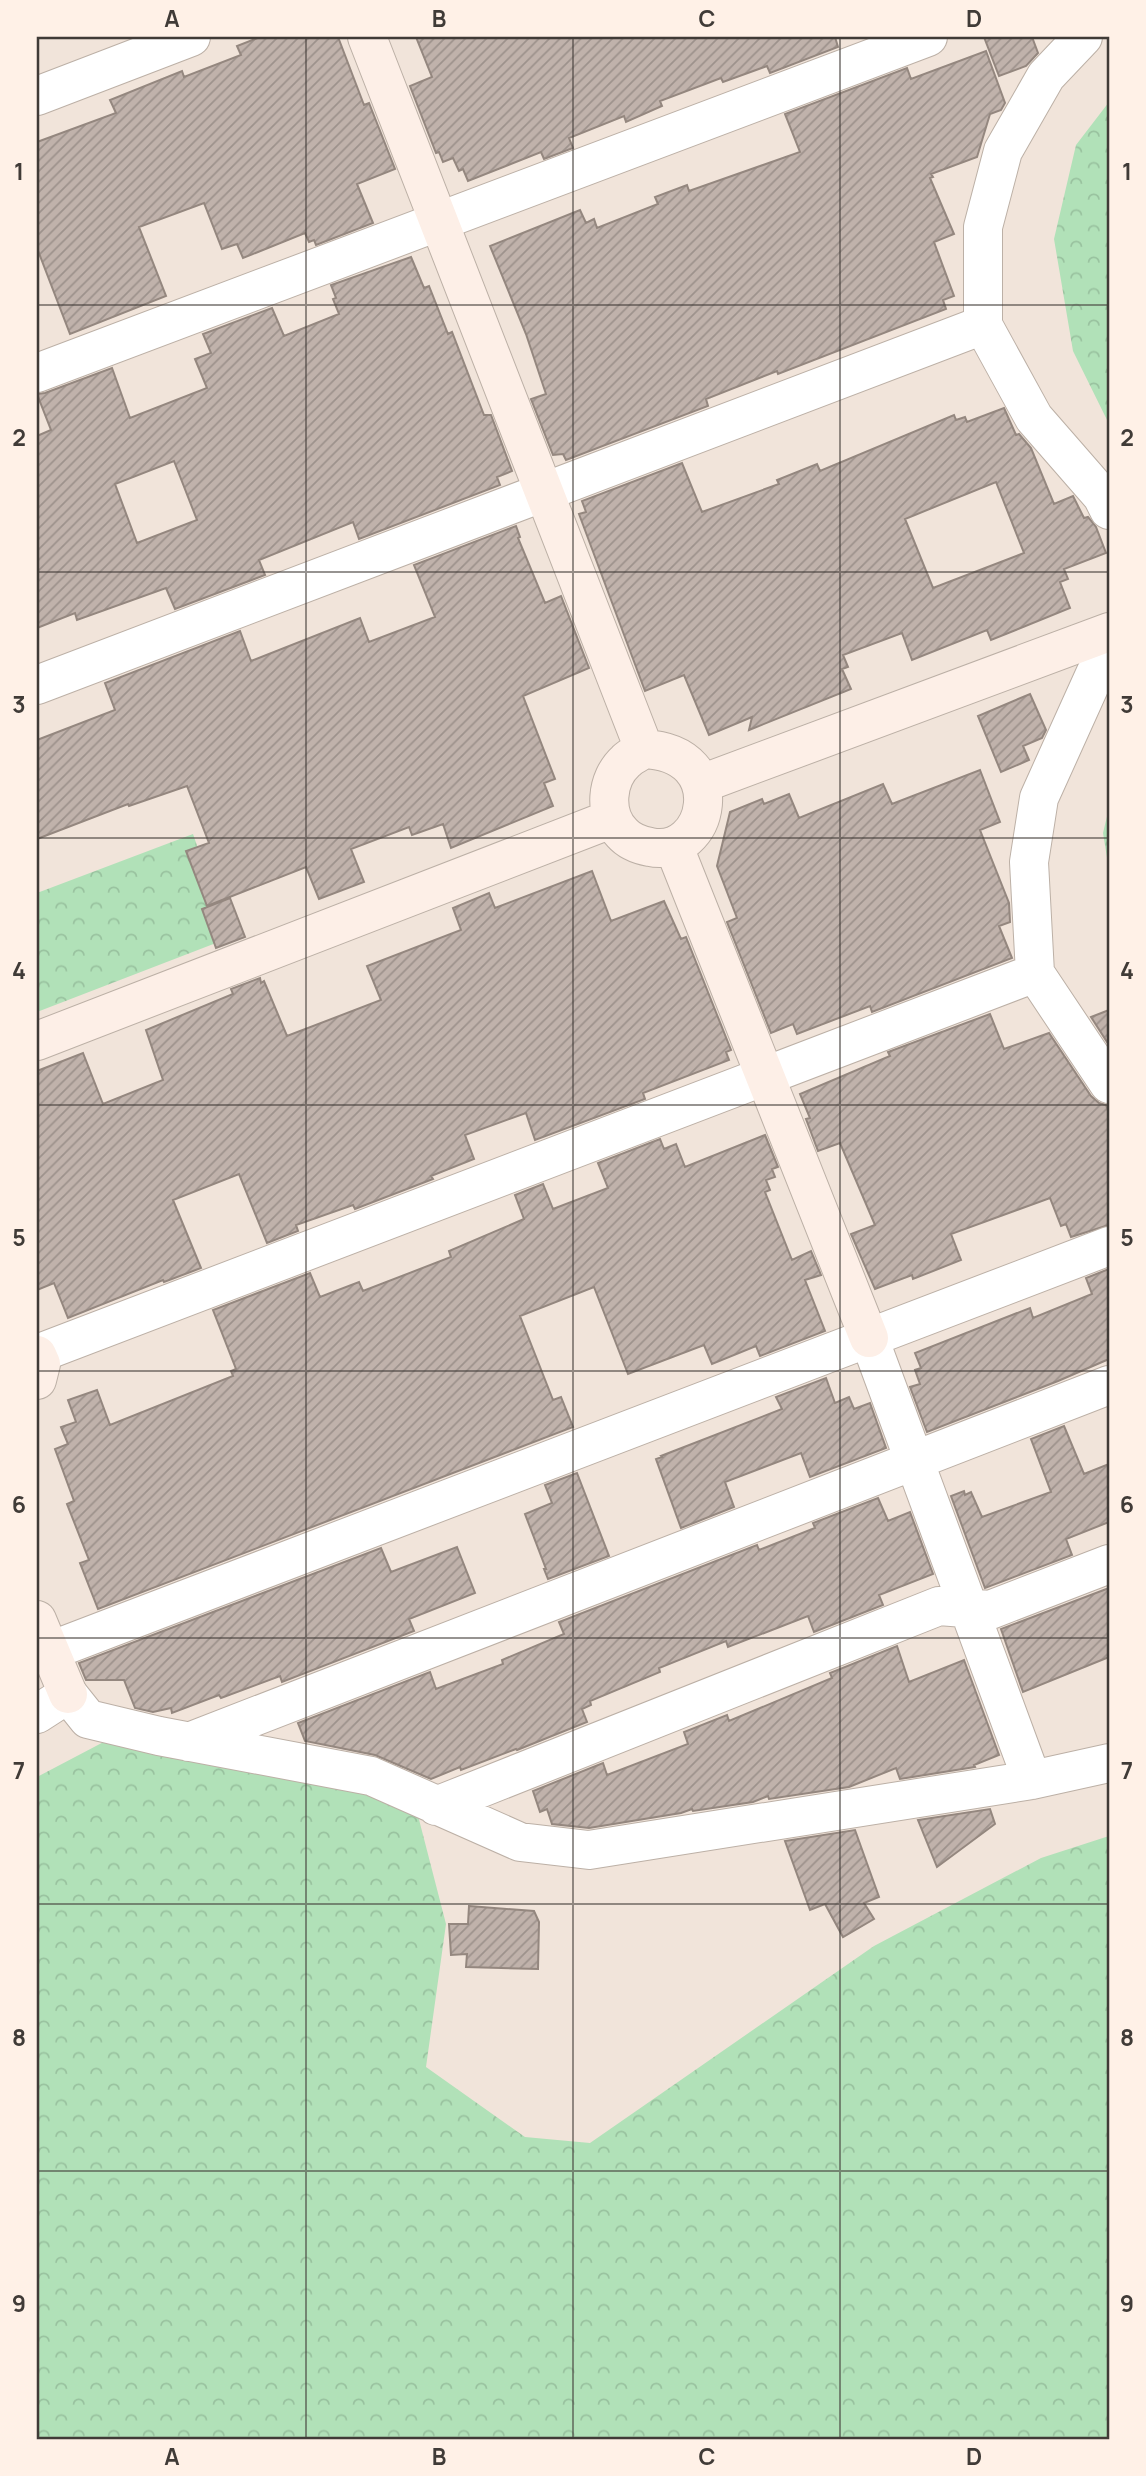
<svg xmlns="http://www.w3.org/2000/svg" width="1146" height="2476" viewBox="0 0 1146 2476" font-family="Manrope,sans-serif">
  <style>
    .forest { fill: url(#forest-crowns) }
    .building { fill: url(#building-hatch); stroke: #94877f; stroke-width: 2; fill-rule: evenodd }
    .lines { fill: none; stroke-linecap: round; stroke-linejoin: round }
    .street-casing { stroke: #bcb0a6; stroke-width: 40 }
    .secondary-casing { stroke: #bcb0a6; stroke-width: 40 }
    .street { stroke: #fff; stroke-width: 38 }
    .secondary { stroke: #fdefe7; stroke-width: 38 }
    .grid { fill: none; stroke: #403b37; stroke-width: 2; stroke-opacity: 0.55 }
    .neatline { fill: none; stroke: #403b37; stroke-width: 2.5 }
    .grid-label { font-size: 23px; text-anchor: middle; font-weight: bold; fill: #403b37 }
  </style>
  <defs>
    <pattern id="forest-crowns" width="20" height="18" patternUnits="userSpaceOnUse" patternTransform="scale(1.75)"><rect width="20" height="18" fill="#b1e1b8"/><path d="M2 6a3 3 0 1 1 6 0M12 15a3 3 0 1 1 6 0" fill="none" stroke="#99c29f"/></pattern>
    <pattern id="building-hatch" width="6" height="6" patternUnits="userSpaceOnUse" patternTransform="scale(1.75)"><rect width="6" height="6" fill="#c0b2ab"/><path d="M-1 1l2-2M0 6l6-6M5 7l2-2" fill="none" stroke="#9d928c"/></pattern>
  </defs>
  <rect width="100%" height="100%" fill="#f1e4da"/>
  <!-- forest -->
  <path class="forest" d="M 1109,102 L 1109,424 L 1073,351 L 1054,239 L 1076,145 Z
    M 1109,808 L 1109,870 L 1103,833 Z
    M 193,834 L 229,938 L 37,1012 L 37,893 Z
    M 115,1736 L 415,1804 L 446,1924 L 426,2067 L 525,2137 L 590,2143 L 874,1946 L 1041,1858 L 1109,1836 L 1109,2439 L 37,2439 L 37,1777 Z"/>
  <!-- building -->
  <path class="building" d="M 260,37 L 338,37 L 364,105 L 369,103 L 395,169 L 357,184 L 373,223 L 316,245 L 314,240 L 309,242 L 305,233 L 243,258 L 237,244 L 222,249 L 204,203 L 139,227 L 166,296 L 70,334 L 37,248 L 37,142 L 116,113 L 110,100 L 182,71 L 184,77 L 241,55 L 237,46 Z
    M 416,37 L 835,37 L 838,47 L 770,73 L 767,66 L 723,82 L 721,78 L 660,101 L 662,106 L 626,122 L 624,116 L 569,138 L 573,148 L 544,159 L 541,152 L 468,181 L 463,169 L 459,171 L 453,158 L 443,162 L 439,152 L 436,153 L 410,86 L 432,77 Z
    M 984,37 L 1032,37 L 1038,53 L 1026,66 L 999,76 Z
    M 986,51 L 1005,103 L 1001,110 L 990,114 L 977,157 L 931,174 L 933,177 L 930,178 L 954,234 L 934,242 L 954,296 L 943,300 L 946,309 L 778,374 L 777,371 L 706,399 L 708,406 L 566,460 L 563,454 L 553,455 L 531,399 L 546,394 L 526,334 L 490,246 L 580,210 L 586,223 L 594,219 L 597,228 L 658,204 L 655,197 L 687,185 L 689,191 L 800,152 L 785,114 L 907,68 L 911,79 Z
    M 411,257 L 424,288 L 429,286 L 448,334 L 452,332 L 484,415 L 491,415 L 512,471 L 497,477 L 500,485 L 359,539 L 353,522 L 259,560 L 265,575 L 175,609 L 166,588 L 77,620 L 75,613 L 37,628 L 37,436 L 51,430 L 37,394 L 45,393 L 112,368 L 130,418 L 207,388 L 195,359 L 211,353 L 203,334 L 272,308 L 284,336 L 339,314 L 333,299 L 336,298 L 331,285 ZM 174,461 L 197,520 L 137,543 L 115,484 Z
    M 1004,408 L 1016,435 L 1019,434 L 1031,448 L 1054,504 L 1073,496 L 1084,518 L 1088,517 L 1096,527 L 1106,553 L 1064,569 L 1068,579 L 1060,582 L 1070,608 L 991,640 L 987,630 L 912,660 L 902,633 L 843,655 L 848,667 L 842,669 L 851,689 L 749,730 L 752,717 L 709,735 L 684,675 L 645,691 L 579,514 L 586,512 L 582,501 L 682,463 L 702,512 L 779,484 L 777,480 L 817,464 L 820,471 L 954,415 L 956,420 L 965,417 L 967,422 ZM 996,482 L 1024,553 L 933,588 L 905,519 Z
    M 516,526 L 520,537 L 518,538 L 545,603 L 561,596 L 589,668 L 523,696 L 555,779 L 544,783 L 553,806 L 451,848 L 443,824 L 412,835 L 409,827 L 351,849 L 364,882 L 319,899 L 306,867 L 207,906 L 186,851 L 209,843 L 187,786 L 129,806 L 128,804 L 37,839 L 37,740 L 115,710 L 105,683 L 240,631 L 251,661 L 360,618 L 369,642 L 435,617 L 414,565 Z
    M 1030,694 L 1046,730 L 1042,738 L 1023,746 L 1029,760 L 1001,772 L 978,716 Z
    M 980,770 L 1000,822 L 980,830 L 1009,903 L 1010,922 L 999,926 L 1012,958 L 872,1012 L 870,1006 L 797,1034 L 793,1024 L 771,1033 L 727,922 L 737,918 L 717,866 L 730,812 L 762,799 L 764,804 L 789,794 L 799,818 L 883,784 L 892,804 Z
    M 592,871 L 611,921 L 664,901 L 681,939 L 686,937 L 731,1050 L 726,1052 L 729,1060 L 643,1093 L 645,1099 L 535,1140 L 526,1113 L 465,1135 L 474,1159 L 431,1176 L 433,1179 L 355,1209 L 353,1205 L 296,1225 L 298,1231 L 267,1243 L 239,1174 L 173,1200 L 201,1268 L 164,1282 L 163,1280 L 68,1318 L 54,1283 L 37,1290 L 37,1071 L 83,1053 L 103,1104 L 163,1080 L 146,1030 L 233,994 L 231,989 L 260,978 L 261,983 L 264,981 L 287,1036 L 381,1000 L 367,966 L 461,930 L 453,908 L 489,893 L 495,908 Z
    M 230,898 L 245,937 L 216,948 L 202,909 Z
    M 1109,1010 L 1109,1045 L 1091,1017 Z
    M 990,1014 L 1004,1049 L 1049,1033 L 1091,1096 L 1099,1103 L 1106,1105 L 1109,1114 L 1109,1225 L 1071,1237 L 1066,1224 L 1061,1226 L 1050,1198 L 951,1234 L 961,1260 L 913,1279 L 912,1275 L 875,1289 L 851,1234 L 875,1225 L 840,1143 L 818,1151 L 806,1119 L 810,1118 L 800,1094 L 890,1056 L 888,1052 Z
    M 765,1135 L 778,1167 L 772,1169 L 775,1177 L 766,1180 L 770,1190 L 765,1192 L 792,1260 L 811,1251 L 821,1275 L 805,1280 L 825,1331 L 760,1356 L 756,1346 L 712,1364 L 704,1345 L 628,1374 L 594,1287 L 520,1316 L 553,1400 L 561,1397 L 573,1427 L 98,1609 L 80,1563 L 89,1560 L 67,1504 L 74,1501 L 55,1449 L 68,1444 L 61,1427 L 76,1422 L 68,1400 L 97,1390 L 110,1425 L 233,1376 L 231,1371 L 236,1369 L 213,1310 L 310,1273 L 320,1297 L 359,1282 L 363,1291 L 451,1257 L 449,1251 L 524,1219 L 515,1195 L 543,1184 L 553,1209 L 608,1188 L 598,1163 L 660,1139 L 664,1149 L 676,1144 L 685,1167 Z
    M 1109,1269 L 1109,1359 L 1058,1381 L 927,1432 L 910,1387 L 920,1384 L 915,1370 L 921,1368 L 915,1353 L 1030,1308 L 1033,1318 L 1092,1294 L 1086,1278 Z
    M 826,1378 L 835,1403 L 849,1397 L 854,1409 L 870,1403 L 886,1448 L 810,1477 L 801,1453 L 725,1482 L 734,1507 L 681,1528 L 656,1459 L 662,1457 L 661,1456 L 782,1409 L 776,1397 Z
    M 1064,1426 L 1084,1474 L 1109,1464 L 1109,1522 L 1066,1539 L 1072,1555 L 985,1588 L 951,1496 L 964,1491 L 965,1495 L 971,1492 L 982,1517 L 1051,1492 L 1031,1439 Z
    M 577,1473 L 609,1556 L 548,1579 L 544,1569 L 546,1569 L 525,1514 L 552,1503 L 545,1485 Z
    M 878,1498 L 888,1521 L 910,1512 L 933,1574 L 879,1595 L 883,1605 L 814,1632 L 808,1616 L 728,1647 L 726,1641 L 659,1668 L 660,1672 L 590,1701 L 591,1705 L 582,1709 L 587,1722 L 517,1750 L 516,1749 L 461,1770 L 460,1767 L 431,1779 L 375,1755 L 305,1741 L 298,1723 L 430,1672 L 436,1689 L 503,1664 L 502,1660 L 564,1634 L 559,1622 L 757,1545 L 759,1550 L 815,1528 L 813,1523 Z
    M 457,1547 L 475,1593 L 409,1619 L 414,1631 L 282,1682 L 280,1676 L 221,1698 L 219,1695 L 172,1713 L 171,1708 L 153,1712 L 135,1708 L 124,1680 L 86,1680 L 79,1663 L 381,1548 L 391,1572 Z
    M 1109,1588 L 1109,1657 L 1023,1692 L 1001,1629 Z
    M 897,1646 L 909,1682 L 964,1660 L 999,1755 L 974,1765 L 975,1767 L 900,1779 L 896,1768 L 849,1787 L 769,1799 L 768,1796 L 753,1802 L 693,1811 L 692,1809 L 681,1813 L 589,1828 L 552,1824 L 547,1809 L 540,1812 L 533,1791 L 603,1763 L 607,1775 L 688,1744 L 684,1732 L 727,1715 L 729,1721 L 832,1678 L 830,1673 Z
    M 990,1809 L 995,1824 L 937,1867 L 918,1820 Z
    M 855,1830 L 879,1897 L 864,1903 L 874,1919 L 843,1937 L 825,1904 L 810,1910 L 785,1841 Z
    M 469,1906 L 534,1911 L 539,1922 L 538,1969 L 466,1967 L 467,1954 L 451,1955 L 449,1924 L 468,1924 Z"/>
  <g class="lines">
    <defs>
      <path id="street" d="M 1083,37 L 1046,76 L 1003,151 L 983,227 L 983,325 L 1034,418 L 1102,496 L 1109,510
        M 37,96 L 191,37
        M 37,373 L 928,37
        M 1109,649 L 1095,674 L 1039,798 L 1029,862 L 1035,973 L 1109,1084
        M 37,685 L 983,325
        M 869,1338 L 1032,1780
        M 37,1354 L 1035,973
        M 50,1651 L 1109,1246
        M 37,1714 L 68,1694 L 88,1719 L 159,1736 L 371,1776 L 520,1842 L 589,1850 L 1032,1780 L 1109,1763
        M 189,1742 L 1109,1385
        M 436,1806 L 939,1606 L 990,1610 L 1109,1564"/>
      <path id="secondary" d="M 367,37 L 644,749
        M 644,749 C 734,753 709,860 650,847 C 639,845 629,841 622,833 C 603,814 606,779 626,761 C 631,756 638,753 644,749 Z
        M 701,784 L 1109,632
        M 674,847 L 869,1338
        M 37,1041 L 611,819
        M 37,1355 L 41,1364 L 37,1380
        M 37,1620 L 68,1694"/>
    </defs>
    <!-- street casing -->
    <use href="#street" class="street-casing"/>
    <!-- secondary casing -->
    <use href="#secondary" class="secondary-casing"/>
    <!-- street -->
    <use href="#street" class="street"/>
    <!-- secondary -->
    <use href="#secondary" class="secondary"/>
  </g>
  <!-- grid -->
  <path class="grid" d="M 306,37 L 306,2439M 573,37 L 573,2439M 840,37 L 840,2439M 37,305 L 1109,305M 37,572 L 1109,572M 37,838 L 1109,838M 37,1105 L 1109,1105M 37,1371 L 1109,1371M 37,1638 L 1109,1638M 37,1904 L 1109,1904M 37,2171 L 1109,2171"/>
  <!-- border -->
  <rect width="1146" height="2476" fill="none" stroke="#fff1e7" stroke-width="77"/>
  <rect x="38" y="38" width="1070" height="2400" class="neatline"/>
  <g class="grid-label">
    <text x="172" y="27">A</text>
    <text x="439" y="27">B</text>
    <text x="707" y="27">C</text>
    <text x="974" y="27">D</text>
    <text x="19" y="180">1</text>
    <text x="1127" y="180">1</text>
    <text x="19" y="446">2</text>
    <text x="1127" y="446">2</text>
    <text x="19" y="713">3</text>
    <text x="1127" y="713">3</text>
    <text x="19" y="979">4</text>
    <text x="1127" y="979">4</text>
    <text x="19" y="1246">5</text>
    <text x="1127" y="1246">5</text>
    <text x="19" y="1513">6</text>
    <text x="1127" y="1513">6</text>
    <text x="19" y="1779">7</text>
    <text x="1127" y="1779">7</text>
    <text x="19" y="2046">8</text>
    <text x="1127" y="2046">8</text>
    <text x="19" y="2312">9</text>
    <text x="1127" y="2312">9</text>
    <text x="172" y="2465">A</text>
    <text x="439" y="2465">B</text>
    <text x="707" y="2465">C</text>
    <text x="974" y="2465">D</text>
  </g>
</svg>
